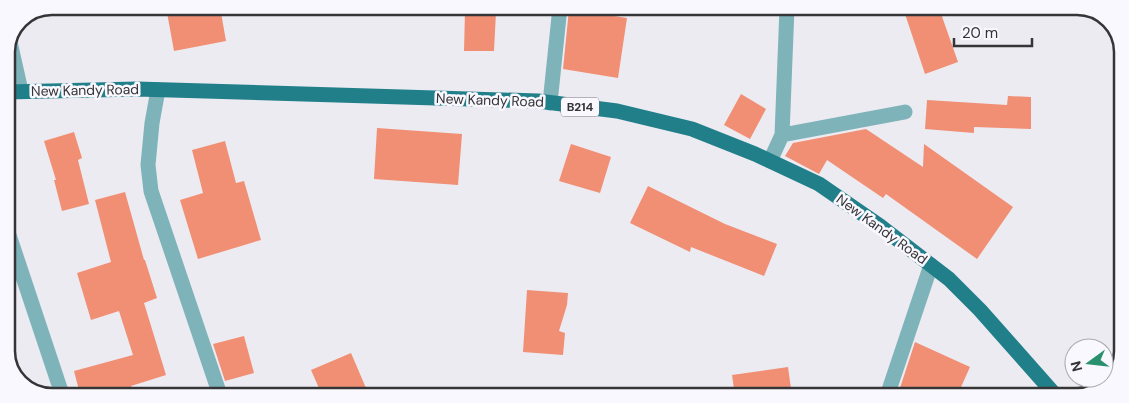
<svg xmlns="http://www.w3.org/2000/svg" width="1129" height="403" viewBox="0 0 1129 403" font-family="'DM Sans',sans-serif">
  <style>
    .building { fill: #f08f74 }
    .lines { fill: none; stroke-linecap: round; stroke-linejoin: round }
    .minor { stroke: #7fb3ba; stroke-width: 15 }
    .major { stroke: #217f89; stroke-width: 15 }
    .labels { text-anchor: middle; stroke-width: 5; stroke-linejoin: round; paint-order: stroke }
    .shield { fill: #faf8ff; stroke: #706f73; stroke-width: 1 }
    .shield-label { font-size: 12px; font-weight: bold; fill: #353437 }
    .street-label { font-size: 14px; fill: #353437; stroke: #faf8ff }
    .rim { fill: none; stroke: #353437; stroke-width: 2.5 }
  </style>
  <rect width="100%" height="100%" fill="#edebf2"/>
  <!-- building -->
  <path class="building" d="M 166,7 L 220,7 L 226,41 L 174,51 Z
    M 903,8 L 939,8 L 958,62 L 925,74 Z
    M 569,9 L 627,18 L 618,78 L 563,69 Z
    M 465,11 L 496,12 L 494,51 L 464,51 Z
    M 741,94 L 766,109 L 750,139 L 724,125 Z
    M 1008,96 L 1031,97 L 1031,129 L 974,127 L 974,133 L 925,129 L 927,100 L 1007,105 Z
    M 377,128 L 462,134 L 458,185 L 374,179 Z
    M 866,129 L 923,167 L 924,144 L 1013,207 L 977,259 L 886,194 L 883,198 L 827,160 L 819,174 L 785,156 L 793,143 Z
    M 74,132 L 82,158 L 78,160 L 89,204 L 62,211 L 54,180 L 56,180 L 44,141 Z
    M 225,141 L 236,183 L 244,181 L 261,240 L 198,259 L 180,200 L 203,193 L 192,150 Z
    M 571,144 L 611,157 L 600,193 L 559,181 Z
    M 648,186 L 725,224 L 777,244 L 764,276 L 691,247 L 690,252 L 630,223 Z
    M 125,192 L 144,260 L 145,260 L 157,298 L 144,303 L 166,375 L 131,386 L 133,390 L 114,395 L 80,394 L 74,371 L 133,355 L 119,311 L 91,320 L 77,273 L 111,262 L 95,200 Z
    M 527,290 L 568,293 L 567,305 L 559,331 L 565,333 L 563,355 L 523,352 Z
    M 244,336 L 254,373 L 225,381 L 213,344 Z
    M 915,342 L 970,367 L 957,396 L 918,396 L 900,388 Z
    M 351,353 L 369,395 L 322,395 L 311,370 Z
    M 1104,353 L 1120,365 L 1104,387 L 1102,388 L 1087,378 L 1104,378 Z
    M 788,367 L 792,396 L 735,396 L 732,375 Z"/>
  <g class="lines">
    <!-- minor -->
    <path class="minor" d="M 10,42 L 21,91
      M 158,90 L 152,123 L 148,165 L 151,191 L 220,395
      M 550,103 L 560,7
      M 782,135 L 787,8
      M 770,161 L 782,135 L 905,112
      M 6,226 L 62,394
      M 887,396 L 931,265"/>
    <!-- major -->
    <path class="major" d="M 6,92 L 137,89 L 538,101 L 617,111 L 692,129 L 755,154 L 819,184 L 880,226 L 949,279 L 980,310 L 1057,397"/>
  </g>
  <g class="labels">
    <!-- shield labels -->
    <rect class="shield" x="561" y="97.5" width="38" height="19" rx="4"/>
    <g class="shield-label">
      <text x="580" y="111">B214</text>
    </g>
    <!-- street labels -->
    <g class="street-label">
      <text transform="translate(85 90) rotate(-1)" y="5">New Kandy Road</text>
      <text transform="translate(490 100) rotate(2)" y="5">New Kandy Road</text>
      <text transform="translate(882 229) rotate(36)" y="5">New Kandy Road</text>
    </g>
  </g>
  <!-- crop -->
  <path d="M0 0H1129V403H0ZM52 15H1077A37 37 0 0 1 1114 52V351A37 37 0 0 1 1077 388H52A37 37 0 0 1 15 351V52A37 37 0 0 1 52 15Z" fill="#faf8ff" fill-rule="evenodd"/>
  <path class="rim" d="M52 15H1077A37 37 0 0 1 1114 52V351A37 37 0 0 1 1077 388H52A37 37 0 0 1 15 351V52A37 37 0 0 1 52 15Z"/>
  <!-- north arrow -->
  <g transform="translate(1089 363) rotate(255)"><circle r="24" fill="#faf8ff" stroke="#abaaaf"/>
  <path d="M0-4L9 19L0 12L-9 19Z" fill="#2a916e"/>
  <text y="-8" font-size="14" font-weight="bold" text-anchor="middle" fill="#353437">N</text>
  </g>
  <!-- scale -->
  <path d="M954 38v8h78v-8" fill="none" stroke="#353437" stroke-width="2.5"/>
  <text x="962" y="38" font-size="15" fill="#353437" stroke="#faf8ff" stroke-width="4" paint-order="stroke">20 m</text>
</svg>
